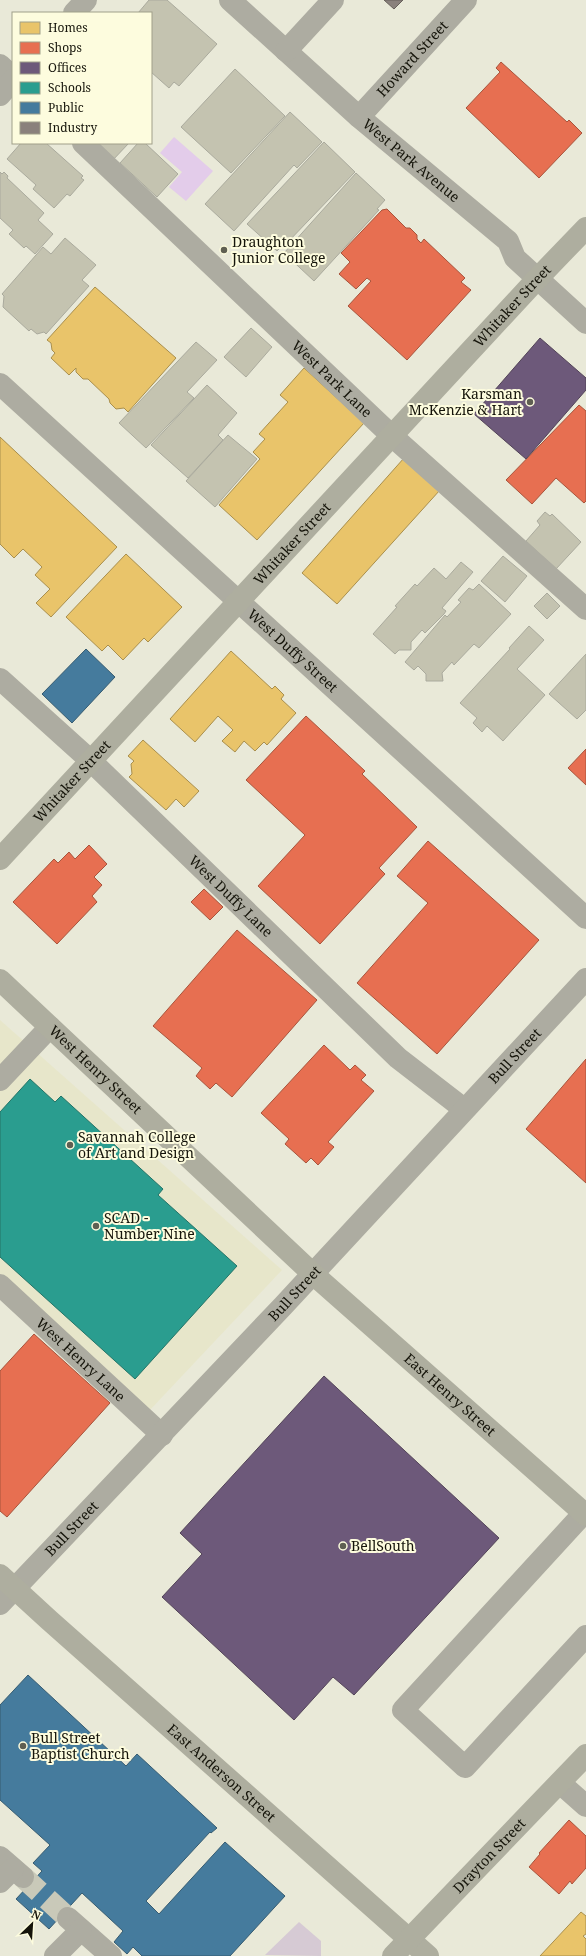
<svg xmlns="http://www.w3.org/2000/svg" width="586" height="1956" viewBox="0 0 586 1956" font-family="'Noto Serif',serif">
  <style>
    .built { fill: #e7e6ca }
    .green { fill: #d6cad4 }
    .water { fill: #e3ccea }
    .homes { fill: #e9c46a; stroke: #a98f4d }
    .shops { fill: #e76f51; stroke: #a8543c }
    .offices { fill: #6d597a; stroke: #534458 }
    .schools { fill: #2a9d8f; stroke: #247467 }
    .public { fill: #457b9d; stroke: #375c71 }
    .industry { fill: #8a817c; stroke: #67605a }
    .building { fill: #c4c3b0; stroke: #aaaa9d }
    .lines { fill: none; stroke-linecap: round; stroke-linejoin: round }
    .minor-tunnel { stroke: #c9c9b9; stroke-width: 22; stroke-dasharray: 22 11; stroke-linecap: butt }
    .minor { stroke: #adaca1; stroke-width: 22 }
    .major { stroke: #aeae9f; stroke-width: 22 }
    .poi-dot { fill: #5f5f52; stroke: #fdfcde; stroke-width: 1.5 }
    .labels { text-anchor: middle; stroke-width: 4; stroke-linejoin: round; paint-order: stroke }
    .street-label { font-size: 14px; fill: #15140a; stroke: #fdfcde }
    .poi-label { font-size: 14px; fill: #15140a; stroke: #fdfcde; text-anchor: start }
  </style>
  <rect width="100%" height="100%" fill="#e9e9d8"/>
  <!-- built -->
  <path class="built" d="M 0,1020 L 282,1270 L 149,1411 L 0,1274 Z"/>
  <!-- green -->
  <path class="green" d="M 299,1922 L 321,1941 L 321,1956 L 265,1955 Z"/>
  <!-- water -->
  <path class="water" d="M 174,137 L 213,171 L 186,201 L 169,187 L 182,172 L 160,153 Z"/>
  <!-- homes -->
  <path class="homes" d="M 95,287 L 176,358 L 128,412 L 124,408 L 116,409 L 110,403 L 109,399 L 88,379 L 83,379 L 76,372 L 76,368 L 69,375 L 51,358 L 55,353 L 52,350 L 51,343 L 47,340 Z
    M 304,368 L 364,423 L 257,540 L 219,505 L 260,459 L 253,452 L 265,439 L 259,434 L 288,402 L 280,395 Z
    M 0,437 L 117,547 L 51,617 L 36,603 L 50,589 L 35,575 L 42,567 L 23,549 L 14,558 L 0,544 Z
    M 404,458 L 440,490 L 337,604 L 302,573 Z
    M 126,554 L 182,607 L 148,642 L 144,638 L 123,660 L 108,645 L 102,651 L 66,617 Z
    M 231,651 L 272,689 L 275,686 L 284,695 L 281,699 L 296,713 L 267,745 L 264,742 L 255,751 L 244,741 L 235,752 L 222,741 L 233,730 L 218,716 L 195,742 L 170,719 Z
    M 143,740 L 199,791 L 184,807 L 176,799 L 166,810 L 129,777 L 132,774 L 131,764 L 134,761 L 128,756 Z
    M 581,1912 L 586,1916 L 586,1934 L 583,1936 L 586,1939 L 586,1956 L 540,1956 Z"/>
  <!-- shops -->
  <path class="shops" d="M 501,62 L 567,122 L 569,120 L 582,133 L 539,178 L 466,108 L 500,72 L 496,68 Z
    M 387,209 L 406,228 L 410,228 L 417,235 L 417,239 L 421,243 L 424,239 L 465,278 L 461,282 L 471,290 L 407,360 L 348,306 L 371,281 L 367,278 L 356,289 L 339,274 L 350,262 L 341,253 L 382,210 Z
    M 579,405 L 586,411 L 586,501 L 584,503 L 556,478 L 532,504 L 506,480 Z
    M 306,716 L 365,771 L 362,774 L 417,827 L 379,868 L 385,874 L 320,944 L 258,886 L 305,835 L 246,780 Z
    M 586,749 L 586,785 L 568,768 Z
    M 428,841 L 539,940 L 437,1054 L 357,983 L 428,903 L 397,876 Z
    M 89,845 L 107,864 L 94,877 L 102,885 L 92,896 L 97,902 L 57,944 L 13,902 L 54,859 L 58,863 L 69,852 L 75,859 Z
    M 204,889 L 223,907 L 210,920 L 191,902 Z
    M 237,930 L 317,1000 L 232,1097 L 216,1083 L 210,1089 L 196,1076 L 202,1068 L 153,1026 Z
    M 324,1045 L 350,1070 L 355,1065 L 366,1075 L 361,1080 L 374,1091 L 328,1142 L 334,1147 L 318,1165 L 311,1158 L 306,1163 L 285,1144 L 289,1139 L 261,1113 Z
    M 586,1059 L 586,1183 L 526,1129 Z
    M 34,1334 L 110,1403 L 7,1517 L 0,1511 L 0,1371 Z
    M 569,1820 L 586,1836 L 586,1868 L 572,1884 L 570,1881 L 559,1894 L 529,1867 L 540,1854 L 539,1853 Z"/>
  <!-- offices -->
  <path class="offices" d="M 540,338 L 586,378 L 586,390 L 526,459 L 474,414 Z
    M 324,1376 L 499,1538 L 354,1695 L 333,1677 L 294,1720 L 162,1597 L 202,1554 L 180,1533 Z"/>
  <!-- schools -->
  <path class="schools" d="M 30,1079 L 55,1102 L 61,1096 L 163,1189 L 158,1195 L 237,1266 L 135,1379 L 0,1257 L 0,1112 Z"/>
  <!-- public -->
  <path class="public" d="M 86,649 L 115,677 L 72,723 L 42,694 Z
    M 28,1675 L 126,1766 L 137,1754 L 217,1828 L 211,1833 L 210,1832 L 146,1901 L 159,1914 L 225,1842 L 285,1896 L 230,1956 L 142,1956 L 133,1947 L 127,1954 L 114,1942 L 123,1931 L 82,1893 L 49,1929 L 16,1899 L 42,1871 L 33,1863 L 50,1845 L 0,1800 L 0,1705 Z"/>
  <!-- industry -->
  <path class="industry" d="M 384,0 L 403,0 L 394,9 Z"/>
  <!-- building -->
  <path class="building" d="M 149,0 L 167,0 L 217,44 L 179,86 L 174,82 L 169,88 L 151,72 L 151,13 L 138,13 Z
    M 235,69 L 285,116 L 231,173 L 181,127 Z
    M 290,112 L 322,142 L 297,168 L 294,165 L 234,231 L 205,204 Z
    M 324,142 L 355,172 L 286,244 L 285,243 L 277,251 L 247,224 Z
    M 21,143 L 46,143 L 83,176 L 81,178 L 84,180 L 70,196 L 67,194 L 54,208 L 33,189 L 36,185 L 7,159 Z
    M 91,143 L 129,143 L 111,162 Z
    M 138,143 L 145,143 L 178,174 L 157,197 L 120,163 Z
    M 0,172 L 2,174 L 4,172 L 8,176 L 7,178 L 44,213 L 38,220 L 53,234 L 35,254 L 26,246 L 24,248 L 9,234 L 13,230 L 0,218 Z
    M 356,173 L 385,200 L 377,209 L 379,210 L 314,281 L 284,253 Z
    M 65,238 L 96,265 L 82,280 L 89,286 L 46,334 L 44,332 L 37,334 L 31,329 L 29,331 L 3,307 L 4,296 L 2,294 L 43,247 L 51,254 Z
    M 251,328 L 272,347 L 246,377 L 224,357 Z
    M 196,342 L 217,360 L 187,392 L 194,398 L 146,448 L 119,423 Z
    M 207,385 L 237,413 L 218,435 L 223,440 L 188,478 L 151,445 Z
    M 228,435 L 257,459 L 215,507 L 186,481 Z
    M 545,512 L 550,516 L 552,514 L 581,542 L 556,569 L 526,541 L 540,525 L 537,521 Z
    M 503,556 L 527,576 L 505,602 L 481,581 Z
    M 461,562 L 473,572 L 442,608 L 446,611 L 444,614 L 425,633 L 422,630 L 411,642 L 411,650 L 399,650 L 395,654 L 373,634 L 397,607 L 395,606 L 415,584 L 417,586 L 434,568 L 446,579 Z
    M 479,584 L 511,614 L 479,648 L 474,644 L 454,665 L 452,662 L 442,673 L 443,681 L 426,681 L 426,674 L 418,666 L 414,670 L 405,662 L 445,615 L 447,617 L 461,602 L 458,600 L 469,588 L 473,590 Z
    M 547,593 L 560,606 L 547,619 L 534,606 Z
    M 529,626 L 544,640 L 517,669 L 545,695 L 503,741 L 487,726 L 482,732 L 473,723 L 477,718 L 460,703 L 510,649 L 509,648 Z
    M 586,654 L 586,710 L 577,719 L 549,694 Z"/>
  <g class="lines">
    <!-- minor-tunnel -->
    <path class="minor-tunnel" d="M 23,1877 L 68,1918"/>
    <!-- minor -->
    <g class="minor">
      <path id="s1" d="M 230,0 L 359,117 L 508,241 L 515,258 L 586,323"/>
      <path d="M 74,13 L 86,0"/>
      <path d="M 286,51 L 333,0"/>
      <path d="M 0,65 L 13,77"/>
      <path d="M 0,95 L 13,80"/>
      <path id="s2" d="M 359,117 L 466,0"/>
      <path id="s3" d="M 83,143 L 392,436 L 586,609"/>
      <path id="s4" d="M 0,384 L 586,918"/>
      <path id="s5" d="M 0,679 L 91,761 L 398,1058 L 464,1109"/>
      <path d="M 0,1080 L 50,1027"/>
      <path id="s6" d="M 0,1285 L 162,1435"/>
      <path d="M 584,1513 L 403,1710 L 465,1767 L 586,1636"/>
      <path id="s7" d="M 0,1604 L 283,1306 L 586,979"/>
      <path d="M 560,1783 L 586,1806"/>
      <path d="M 0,1857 L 23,1877"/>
      <path d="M 0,1882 L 13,1869"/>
      <path d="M 68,1918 L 111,1956"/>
      <path d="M 55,1956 L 81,1930"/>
    </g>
    <!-- major -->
    <g class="major">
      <path id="s8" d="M 0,859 L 537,279 L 586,228"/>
      <path id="s9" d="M 0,980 L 313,1274 L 586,1515"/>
      <path id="s10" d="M 0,1575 L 49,1620 L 428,1956"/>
      <path id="s11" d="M 393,1956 L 586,1755"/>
    </g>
  </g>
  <!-- markers -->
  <g class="poi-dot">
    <circle cx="224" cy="250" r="4"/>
    <circle cx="530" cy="402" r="4"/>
    <circle cx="70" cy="1145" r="4"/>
    <circle cx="96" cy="1226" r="4"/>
    <circle cx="343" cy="1546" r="4"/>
    <circle cx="23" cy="1746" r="4"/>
  </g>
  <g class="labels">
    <!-- street labels -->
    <g class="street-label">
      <text dy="5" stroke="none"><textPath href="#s2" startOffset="79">Howard Street</textPath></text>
      <text dy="5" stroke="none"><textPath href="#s1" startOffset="242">West Park Avenue</textPath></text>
      <text dy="5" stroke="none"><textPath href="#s8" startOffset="754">Whitaker Street</textPath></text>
      <text dy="5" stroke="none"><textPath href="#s3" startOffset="343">West Park Lane</textPath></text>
      <text dy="5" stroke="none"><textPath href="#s8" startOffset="430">Whitaker Street</textPath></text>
      <text dy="5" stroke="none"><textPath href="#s4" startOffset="396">West Duffy Street</textPath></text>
      <text dy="5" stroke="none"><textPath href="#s8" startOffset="106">Whitaker Street</textPath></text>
      <text dy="5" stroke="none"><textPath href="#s5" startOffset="317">West Duffy Lane</textPath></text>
      <text dy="5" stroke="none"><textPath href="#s7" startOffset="752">Bull Street</textPath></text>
      <text dy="5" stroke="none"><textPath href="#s9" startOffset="131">West Henry Street</textPath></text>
      <text dy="5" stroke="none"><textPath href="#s7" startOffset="428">Bull Street</textPath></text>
      <text dy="5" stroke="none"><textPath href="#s6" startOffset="110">West Henry Lane</textPath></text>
      <text dy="5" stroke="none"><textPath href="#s9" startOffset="612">East Henry Street</textPath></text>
      <text dy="5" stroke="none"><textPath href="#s7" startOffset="104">Bull Street</textPath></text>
      <text dy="5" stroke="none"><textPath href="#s10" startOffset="297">East Anderson Street</textPath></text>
      <text dy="5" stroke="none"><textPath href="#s11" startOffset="139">Drayton Street</textPath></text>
    </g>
    <!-- poi labels -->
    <g class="poi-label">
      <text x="232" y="247">Draughton<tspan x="232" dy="16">Junior College</tspan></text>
      <text x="522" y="399" text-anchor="end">Karsman<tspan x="522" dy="16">McKenzie &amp; Hart</tspan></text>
      <text x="78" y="1142">Savannah College<tspan x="78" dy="16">of Art and Design</tspan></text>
      <text x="104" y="1223">SCAD -<tspan x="104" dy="16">Number Nine</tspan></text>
      <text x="351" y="1551">BellSouth</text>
      <text x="31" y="1743">Bull Street<tspan x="31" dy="16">Baptist Church</tspan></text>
    </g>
  </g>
  <!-- legend -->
  <rect x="12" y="12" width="140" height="132" fill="#fdfcde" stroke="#a09f89"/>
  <rect x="20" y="22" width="20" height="12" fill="#e9c46a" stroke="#a09f89"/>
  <text x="48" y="32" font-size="12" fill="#15140a">Homes</text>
  <rect x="20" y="42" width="20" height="12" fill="#e76f51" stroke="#a09f89"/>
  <text x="48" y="52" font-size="12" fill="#15140a">Shops</text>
  <rect x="20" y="62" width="20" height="12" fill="#6d597a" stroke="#a09f89"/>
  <text x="48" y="72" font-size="12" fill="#15140a">Offices</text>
  <rect x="20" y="82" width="20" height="12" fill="#2a9d8f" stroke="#a09f89"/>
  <text x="48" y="92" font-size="12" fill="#15140a">Schools</text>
  <rect x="20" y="102" width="20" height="12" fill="#457b9d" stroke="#a09f89"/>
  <text x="48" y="112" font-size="12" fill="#15140a">Public</text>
  <rect x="20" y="122" width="20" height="12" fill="#8a817c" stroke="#a09f89"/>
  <text x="48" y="132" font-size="12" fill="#15140a">Industry</text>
  <!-- north arrow -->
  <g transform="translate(32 1924) rotate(25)" stroke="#fdfcde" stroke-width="3" paint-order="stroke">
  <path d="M0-3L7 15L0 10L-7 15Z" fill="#15140a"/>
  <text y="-6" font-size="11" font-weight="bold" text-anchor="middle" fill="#15140a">N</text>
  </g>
</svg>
